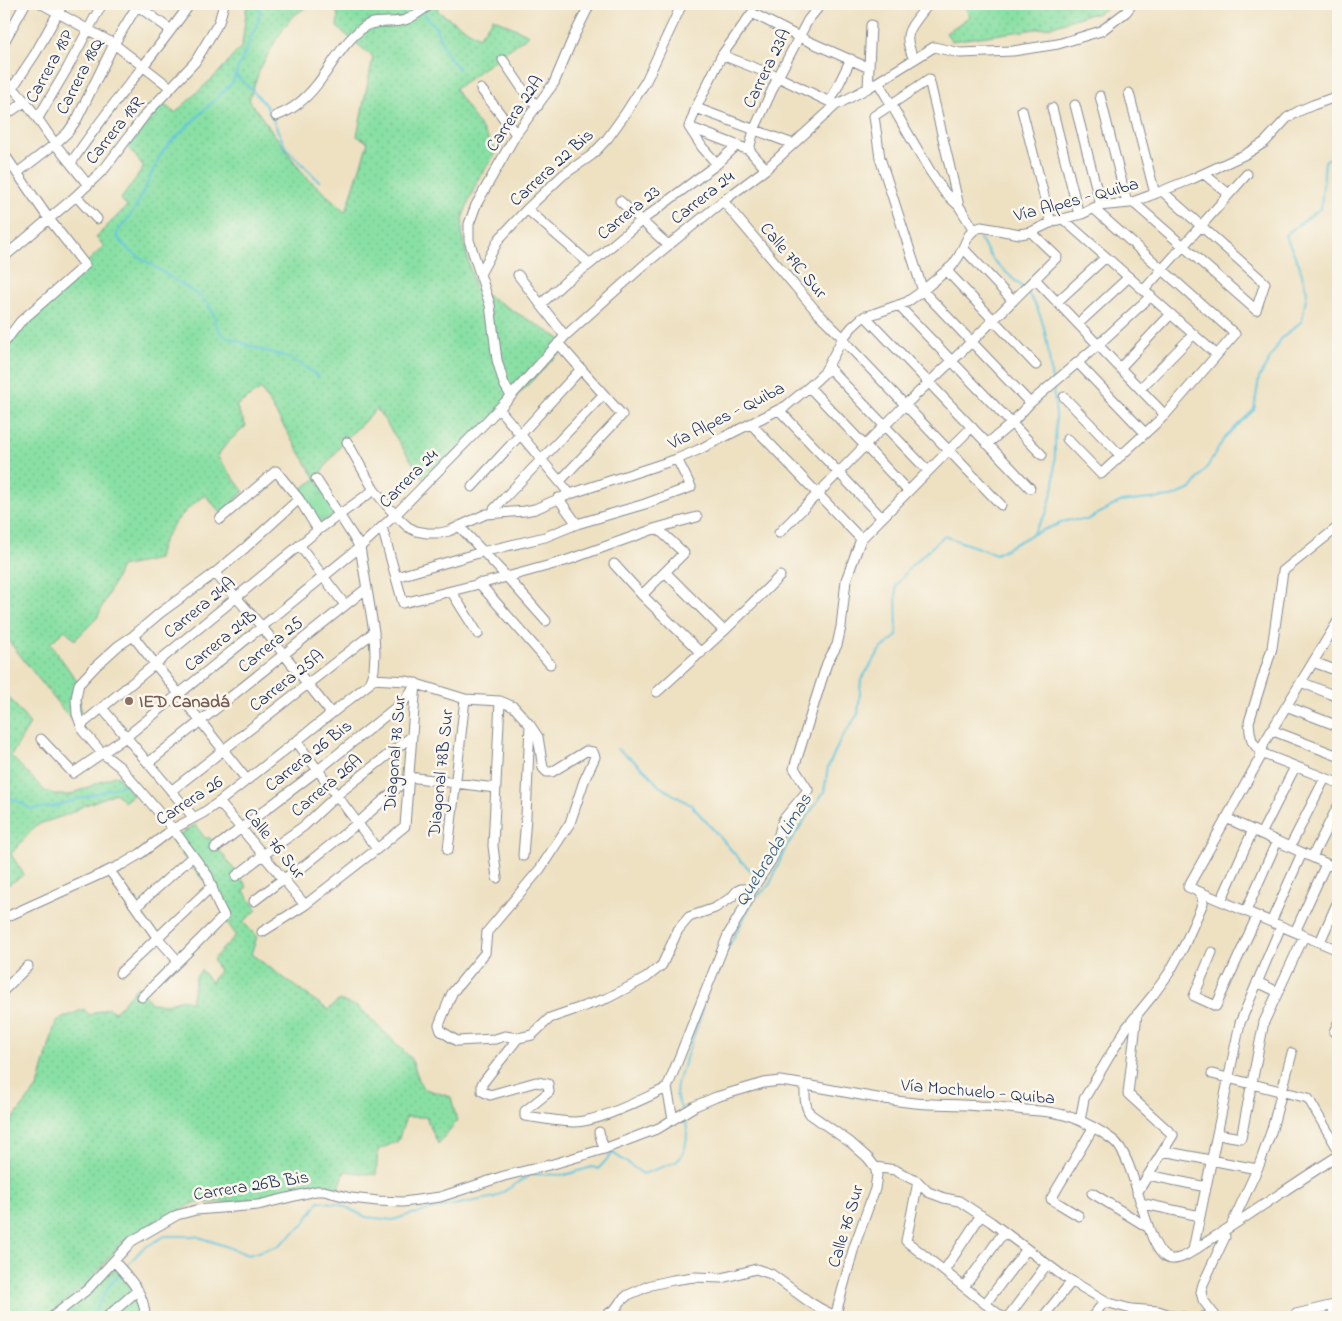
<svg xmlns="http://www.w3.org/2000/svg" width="1342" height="1321" viewBox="0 0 1342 1321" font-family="'Indie Flower',sans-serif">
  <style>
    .grass { fill: url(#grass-dots); stroke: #528881 }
    .park { fill: url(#park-tufts); stroke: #528881 }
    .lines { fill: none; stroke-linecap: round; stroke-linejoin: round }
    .stream { stroke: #62c6e0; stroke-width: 2 }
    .minor-casing { stroke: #848890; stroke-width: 11 }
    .minor { stroke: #fff; stroke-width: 9 }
    .education-dot { fill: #8d6e63; stroke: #fbf7ec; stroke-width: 2 }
    .labels { text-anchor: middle; stroke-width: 5; stroke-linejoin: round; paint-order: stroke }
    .street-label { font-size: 18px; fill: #1b2f5e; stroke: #fbf7ec }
    .education-label { font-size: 18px; font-weight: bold; fill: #785e54; stroke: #fbf7ec; text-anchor: start }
    .water-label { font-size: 19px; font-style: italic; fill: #305c85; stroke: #fbf7ec }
  </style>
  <defs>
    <pattern id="grass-dots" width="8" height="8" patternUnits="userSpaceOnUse" patternTransform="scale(1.25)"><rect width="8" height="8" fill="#89e0a4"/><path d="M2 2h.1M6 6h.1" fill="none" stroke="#76c090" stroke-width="1.8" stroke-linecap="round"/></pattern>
    <pattern id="park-tufts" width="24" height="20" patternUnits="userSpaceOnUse" patternTransform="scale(1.25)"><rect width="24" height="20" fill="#89e0a4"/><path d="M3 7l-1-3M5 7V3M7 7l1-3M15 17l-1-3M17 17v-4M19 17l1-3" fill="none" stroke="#76c090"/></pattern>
  </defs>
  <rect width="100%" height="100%" fill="#fbf7ec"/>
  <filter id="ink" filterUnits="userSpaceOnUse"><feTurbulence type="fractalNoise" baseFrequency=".02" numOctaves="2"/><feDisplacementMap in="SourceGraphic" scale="10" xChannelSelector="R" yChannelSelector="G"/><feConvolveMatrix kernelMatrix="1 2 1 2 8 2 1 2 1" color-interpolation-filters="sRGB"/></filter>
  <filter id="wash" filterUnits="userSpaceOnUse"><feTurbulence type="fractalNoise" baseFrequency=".0096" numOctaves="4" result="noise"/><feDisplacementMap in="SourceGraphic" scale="20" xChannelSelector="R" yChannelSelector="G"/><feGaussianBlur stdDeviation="1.12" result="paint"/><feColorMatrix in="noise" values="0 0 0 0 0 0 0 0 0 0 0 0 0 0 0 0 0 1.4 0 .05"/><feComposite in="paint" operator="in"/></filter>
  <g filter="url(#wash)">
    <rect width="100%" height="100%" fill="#eee1c2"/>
    <!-- grass -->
    <path class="grass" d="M 247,4 L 310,4 L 291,18 L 276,40 L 260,69 L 249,100 L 305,176 L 346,212 L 368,142 L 357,136 L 373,57 L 337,27 L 338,15 L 334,4 L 440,4 L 437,11 L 479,37 L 493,18 L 529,35 L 455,89 L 497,152 L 478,179 L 463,216 L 462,235 L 475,289 L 490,297 L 559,338 L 567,345 L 428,486 L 377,409 L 345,440 L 316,479 L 261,389 L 236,406 L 246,426 L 228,442 L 217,456 L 244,492 L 221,513 L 205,495 C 188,507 171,524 162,544 C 160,548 159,554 158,559 L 121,567 L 97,618 L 75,640 L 65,630 L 50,643 L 79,684 L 78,688 L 83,731 L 64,711 L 4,635 L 4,343 L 104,246 L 96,237 L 127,206 L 121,199 L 144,167 L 128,147 L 163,104 L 175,113 L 218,73 L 242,46 Z
      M 963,4 L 1114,4 L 1096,14 L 1086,15 L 1050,27 L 952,41 L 946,33 L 970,16 Z
      M 4,691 L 30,724 L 11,756 L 45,791 L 57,795 L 69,795 L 117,775 L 133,795 L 124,802 L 116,793 L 83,806 L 69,814 L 36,825 L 11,854 L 24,875 L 4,887 Z
      M 195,825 L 206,839 L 209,837 L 247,886 L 244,891 L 257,910 L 243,922 L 257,937 L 251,954 L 328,1010 L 339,1000 L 360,1008 L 411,1058 L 422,1088 L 451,1097 L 457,1121 L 438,1144 L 426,1117 L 406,1117 L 398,1141 L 378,1150 L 376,1175 L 345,1171 L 339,1188 L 321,1186 L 235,1202 L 194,1203 L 121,1243 L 90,1282 L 47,1317 L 4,1317 L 4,1130 L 38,1087 L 56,1021 L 84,1009 L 89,1015 L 108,1008 L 115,1012 L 138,986 L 151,1003 L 166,1004 L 183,999 L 191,1002 L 196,977 L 201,970 L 211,982 L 219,971 L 213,959 L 236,935 L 225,919 L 229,915 L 209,886 L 190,865 L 171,840 Z
      M 115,1268 L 132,1288 L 141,1305 L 141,1317 L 57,1317 Z"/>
    <!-- park -->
    <path class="park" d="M 316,479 L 337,513 L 320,524 L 298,491 Z"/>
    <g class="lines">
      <!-- stream -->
      <path class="stream" d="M 258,4 L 260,12 L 259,19 L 232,83 L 169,144 L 161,154 L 135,209 L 117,233 L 117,237 L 130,251 L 200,296 L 209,305 L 214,316 L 216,326 L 221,333 L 228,337 L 256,348 L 290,358 L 305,367 L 319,377
        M 412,4 L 420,10
        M 423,13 L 435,27 L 446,53 L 459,69
        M 236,75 L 258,96 L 267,107 L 284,144 L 288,150 L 320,182
        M 980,239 L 993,260 L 1023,288
        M 1026,291 C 1047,315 1048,351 1052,381
        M 1033,533 L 1047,512 L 1054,485 L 1056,415 L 1053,388
        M 617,749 L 633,760 L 648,773 L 659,786 L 691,805 L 703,818 L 741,861 L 757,876
        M 4,794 L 32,809 L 52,807 L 130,783
        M 725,954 L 754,899 L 769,886 L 786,847 L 824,792 L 828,767 L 841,739 L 858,714 L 861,680 L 881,649 L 897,636 L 896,586 L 910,567 L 944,536 L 996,554 L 1033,534 L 1069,520 L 1087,520 L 1120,502 L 1171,497 L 1191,489 L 1209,464 L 1225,437 L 1254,410 L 1259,378 L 1281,339 L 1302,321 L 1307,292 L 1299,264 L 1285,235 L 1321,208 L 1325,161 L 1338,153
        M 682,1111 L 676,1095 L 677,1084 L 703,1009
        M 126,1267 L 142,1249 L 165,1236 L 196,1236 L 225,1246 L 248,1255 L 278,1246 L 303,1225 L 319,1201 L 339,1204 L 366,1217 L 393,1220 L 408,1215 L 438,1208 L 495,1197 L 532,1174 L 565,1175 L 592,1167 L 598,1169 L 613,1153 L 643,1174 C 650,1171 673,1164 677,1161 C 688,1152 689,1128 684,1116
        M 90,1317 L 93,1314 L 108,1287 L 119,1275"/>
    </g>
  </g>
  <g filter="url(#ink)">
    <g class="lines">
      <defs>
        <path id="minor" d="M 42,4 L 114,44 L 171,88
          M 135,4 L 171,30
          M 4,42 L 25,4
          M 722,55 L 778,77 L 836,105
          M 914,59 C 901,33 910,29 926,7
          M 503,60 L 528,97 L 538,106
          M 4,80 C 28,100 38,121 56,145 C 66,158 77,171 88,185
          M 878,82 L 930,171 L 945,193 L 959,206 L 974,230
          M 13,87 L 35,54 L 63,4
          M 868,88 L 871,25
          M 481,89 L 516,134
          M 1129,93 L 1155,194
          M 1100,96 L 1127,203
          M 830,102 L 851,59
          M 1075,105 L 1101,206
          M 696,108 L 793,144
          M 1052,108 L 1079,215
          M 1022,110 L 1051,223
          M 4,116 L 26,101
          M 276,116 C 284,113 292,109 299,103 C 326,82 336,47 364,27 C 374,19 393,24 405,20 C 414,17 423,9 431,4
          M 38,118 L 67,69 L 102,4
          M 689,127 L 696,108 L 722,55 L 752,13 L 799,37 L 869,68
          M 689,127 L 749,150 L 766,169
          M 689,127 L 702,147 L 717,164
          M 749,150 L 754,130 L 778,77 L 808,20 L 821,4
          M 4,154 L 49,219 L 85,265 L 20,322 L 4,343
          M 71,163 C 108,107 152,58 190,4
          M 17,173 L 55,144 L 68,132 L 77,119 L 114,44 L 137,6
          M 1204,174 L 1229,194
          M 76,196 L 97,219
          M 620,201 L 668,245
          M 723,201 L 817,312 L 843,338
          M 1133,202 L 1256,310 L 1265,283 L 1162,191
          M 959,206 L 929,79 L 874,116 L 880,158 L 923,291 L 1030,403
          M 527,209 L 590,264
          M 1063,219 L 1217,355
          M 963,248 L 1013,301
          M 4,257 L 76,196 L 105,168 L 145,115 L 195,62 L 219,22 L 224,4
          M 947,271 L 1036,365
          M 480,274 L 499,239 L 527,209 L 563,175 L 592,155 L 607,139 L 625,114 L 646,81 L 682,4
          M 518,275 L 565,336
          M 1035,279 L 1165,415
          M 1144,290 L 1247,174
          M 1057,302 L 1106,257
          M 541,304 L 565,282 L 590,264 L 641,221 L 717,164 L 736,146
          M 898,305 L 1042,455
          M 865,316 L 1030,488
          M 1078,324 L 1129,277
          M 843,340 L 1001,505
          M 558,343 L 622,415 L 560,481
          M 1078,363 L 1145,433
          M 828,367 L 928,471
          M 1120,368 L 1171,314
          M 809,387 L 908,491
          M 1140,389 L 1194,334
          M 511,396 L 504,384 L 497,360 L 490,305 L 469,240 L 469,224 L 476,205 L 516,134 L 554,83 L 573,38 L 590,4
          M 1064,397 L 1121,456
          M 499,409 L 570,494
          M 779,410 L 882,518
          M 751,424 L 861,539
          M 1067,439 L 1101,474 L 1165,415 L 1235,334 L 1093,208
          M 347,442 L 374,490 L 395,515 L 408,527 L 416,531 L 427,533 L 440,533 L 449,531 L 486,514 L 525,511 L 535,509 L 570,494 L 677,459 L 698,450 L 786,406 L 809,387 L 824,373 L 843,338 L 852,327 L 862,318 L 907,302 L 921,292 L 953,265 L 959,256 L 969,235 L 974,230 L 981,227 L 1020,234 L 1031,232 L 1054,221 L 1082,214 L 1098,206 L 1130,203 L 1149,196 L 1192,179 L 1246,154 L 1265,142 L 1287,118 L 1299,111 L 1313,105 L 1338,96
          M 987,444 L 1011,424 L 1030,403 L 1098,345 L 1151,296
          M 472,487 L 580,370
          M 558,498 L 577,524
          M 493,513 L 494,509 L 603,395
          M 220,519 L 276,471 L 299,499 L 318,530
          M 459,526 L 507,577 L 546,621
          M 382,527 L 403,603 L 507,577 L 565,561 L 657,528 L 684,553 L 642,595
          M 1338,527 L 1283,571 L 1272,648 L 1249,722 L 1250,732 L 1252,741 L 1261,753 L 1338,783
          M 657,528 L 697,517
          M 779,533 L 905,405 L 952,361 L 1057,257 L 1031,232
          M 300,546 L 345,605
          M 614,564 L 642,595 L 701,653
          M 665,572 L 724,631
          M 215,573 L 262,627 L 331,713
          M 396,577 L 482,552 L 545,537 L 577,524 L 645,504 L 691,487 L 677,459
          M 479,583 L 550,664
          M 451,591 L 478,634
          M 1338,621 L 1264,743 L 1260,758 L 1188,887 L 1338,950
          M 133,636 L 247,780
          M 1313,662 L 1338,671
          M 372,679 L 407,681 L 465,699 L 500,701 L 514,707 L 530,725 L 538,737 L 543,768 L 547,772 L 552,772 L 586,751 L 593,752 L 595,757 L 584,781 L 570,823 L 540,869 L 487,932 L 485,953 L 452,993 L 439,1025 L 441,1031 L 457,1041 L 495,1039 L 505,1036 L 518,1038 L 482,1084 L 482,1091 L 490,1095 L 536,1082 L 548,1084 L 549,1092 L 525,1111 L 525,1116 C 541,1118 559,1122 575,1122 C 601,1121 642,1099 667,1088
          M 1301,682 L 1338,697
          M 657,692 L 724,631 L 780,576
          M 1286,706 L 1338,726
          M 102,708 L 194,818
          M 81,725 L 318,530 L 374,490
          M 1271,730 L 1338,756
          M 41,739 L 73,773 L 126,737 L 360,547 L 395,515 L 480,428 L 511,396 L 565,336 L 643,266 L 723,201 L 766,169 L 836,105 L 868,88 L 934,47 L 960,53 L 1013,51 L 1058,44 L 1101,31 L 1126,12 L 1132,4
          M 296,741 L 377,849
          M 148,763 L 367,588
          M 171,791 L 374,632
          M 219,802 L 305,905
          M 1226,818 L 1338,869
          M 1261,834 L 1295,767
          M 1290,847 L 1325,778
          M 215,848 L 318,770 L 405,700 L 416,684
          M 448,850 L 465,699
          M 523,856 L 526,817 L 530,725
          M 1312,857 L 1338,806
          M 110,871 L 157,937 L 178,961
          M 236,876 L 263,855 L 304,826 L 337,795 L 412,736
          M 497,878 L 493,846 L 500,701
          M 750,893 L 772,859 L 783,820 L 808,790 L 794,768 L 827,663 L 837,645 L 841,627 L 846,580 L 861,539 L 972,427
          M 254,901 L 283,879 L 304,866 L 358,823 L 409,777 L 495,788
          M 1221,901 L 1253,830
          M 136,907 L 193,856
          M 1246,911 L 1277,841
          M 4,918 L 123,864 L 140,854 L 173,829 L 203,813 L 219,802 L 369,684 L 374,670 L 375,654 L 374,632 L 360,547 L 316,479
          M 1271,922 L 1302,853
          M 262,932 L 305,905 L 377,849 L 405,826 L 416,683
          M 1295,932 L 1326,864
          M 1320,942 L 1338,901
          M 1212,952 L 1194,996 L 1216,1006 L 1257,916
          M 120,973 L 212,886
          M 1257,982 L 1278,992
          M 4,990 L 28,966
          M 142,997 L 224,916 L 218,904 L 208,876 L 173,829 L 120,767 L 102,753 L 83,731 L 77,714 L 76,699 L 78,688 L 79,684 L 96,666 L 118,646 L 133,636 L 160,613 L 215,573 L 245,548 L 299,499
          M 1137,1014 L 1128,1094 L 1173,1135 L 1137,1193
          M 1338,1023 L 1334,1032 L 1338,1033
          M 518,1038 L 532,1035 L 550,1018 L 608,998 L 646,978 L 662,965 L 678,930 L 689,917 L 715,908 L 732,897 L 737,891 L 741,889 L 747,889 L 750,893 L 749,899 L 728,935 L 667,1088 L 673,1119
          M 1212,1074 L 1308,1098 L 1338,1149
          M 805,1085 C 805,1095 804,1105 810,1114 L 851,1143 L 868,1158 L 875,1167 L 877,1175 L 875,1189 L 854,1247 L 835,1317
          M 1080,1121 L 1084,1099 L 1106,1062 L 1127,1027 L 1153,995 L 1169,973 L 1184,946 L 1203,903 L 1201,893
          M 599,1132 L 604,1149
          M 1217,1134 L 1241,1138 L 1264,1022 L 1304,936
          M 1163,1151 L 1257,1169
          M 875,1167 L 895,1170 L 918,1182 L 928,1192 L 944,1198 L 959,1201 L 991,1222 L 1063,1276 L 1109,1303 L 1131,1309 L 1158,1311 L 1173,1316 L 1184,1317
          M 1148,1175 L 1206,1187
          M 918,1182 L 906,1241 L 1002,1317
          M 1092,1193 L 1149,1228
          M 1140,1203 L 1200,1216
          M 1079,1216 L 1051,1199 L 1093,1128
          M 1231,1226 L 1260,1163 L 1272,1129 L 1292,1053
          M 1193,1250 L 1240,1023 L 1281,926
          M 114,1261 C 129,1278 145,1293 145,1317
          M 944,1271 L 981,1215
          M 964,1287 L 1004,1232
          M 985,1304 L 1027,1249
          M 52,1317 L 88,1289 L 132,1241 L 177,1215 L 196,1210 L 258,1205 L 316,1191 L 324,1191 L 351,1198 L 378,1201 L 403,1202 L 440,1197 L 504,1176 L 553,1164 L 604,1149 L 659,1128 L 695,1106 L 716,1097 L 764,1083 L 780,1081 C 825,1087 870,1099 915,1103 C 936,1105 958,1104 979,1106 C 995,1106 1010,1108 1025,1110 C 1041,1111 1058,1112 1073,1118 C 1087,1123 1101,1131 1113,1140 C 1138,1158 1145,1257 1171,1259 C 1184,1260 1198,1247 1208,1241 C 1252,1214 1294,1183 1338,1156
          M 107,1317 L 138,1290
          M 604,1317 L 616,1308 L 621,1301 L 628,1295 L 651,1285 L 673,1280 L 694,1277 L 722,1278 L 756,1269 L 771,1274 L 808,1301 L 821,1309 L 835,1316
          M 1008,1317 L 1047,1264
          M 1043,1317 L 1072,1281
          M 1092,1317 L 1105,1301
          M 1131,1317 L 1138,1310
          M 1203,1317 L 1214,1314
          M 1216,1317 L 1203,1300 L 1201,1292 L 1203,1284 L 1225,1237 L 1224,1231
          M 1292,1317 L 1296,1314 L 1338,1304
          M 1330,1317 L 1337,1309 L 1337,1304"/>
      </defs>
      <!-- minor casing -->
      <use href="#minor" class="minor-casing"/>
      <!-- minor -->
      <use href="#minor" class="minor"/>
    </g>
  </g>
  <!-- markers -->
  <circle class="education-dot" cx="129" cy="701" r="5"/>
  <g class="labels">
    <!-- street labels -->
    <g class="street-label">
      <text transform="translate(49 66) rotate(-61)" y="6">Carrera 18P</text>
      <text transform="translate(766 68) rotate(-64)" y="6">Carrera 23A</text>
      <text transform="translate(79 76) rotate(-63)" y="6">Carrera 18Q</text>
      <text transform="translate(514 113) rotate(-56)" y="6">Carrera 22A</text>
      <text transform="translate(114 130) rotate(-51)" y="6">Carrera 18R</text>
      <text transform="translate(551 167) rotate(-42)" y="6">Carrera 22 Bis</text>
      <text transform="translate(702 197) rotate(-38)" y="6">Carrera 24</text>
      <text transform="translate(1076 199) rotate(-15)" y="6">Vía Alpes - Quiba</text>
      <text transform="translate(628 212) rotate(-39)" y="6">Carrera 23</text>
      <text transform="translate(794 260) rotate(50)" y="6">Calle 79C Sur</text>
      <text transform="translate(726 415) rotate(-27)" y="6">Vía Alpes - Quiba</text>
      <text transform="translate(408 478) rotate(-45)" y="6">Carrera 24</text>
      <text transform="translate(199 607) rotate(-39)" y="6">Carrera 24A</text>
      <text transform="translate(220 640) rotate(-39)" y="6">Carrera 24B</text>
      <text transform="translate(270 644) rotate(-39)" y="6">Carrera 25</text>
      <text transform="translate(286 680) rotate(-38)" y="6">Carrera 25A</text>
      <text transform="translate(394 753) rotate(-85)" y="6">Diagonal 78 Sur</text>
      <text transform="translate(308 755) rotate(-38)" y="6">Carrera 26 Bis</text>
      <text transform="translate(440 773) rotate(-84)" y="6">Diagonal 78B Sur</text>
      <text transform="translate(326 785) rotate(-40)" y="6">Carrera 26A</text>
      <text transform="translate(189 800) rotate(-33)" y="6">Carrera 26</text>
      <text transform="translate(275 843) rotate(51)" y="6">Calle 76 Sur</text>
      <text transform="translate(978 1091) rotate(5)" y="6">Vía Mochuelo - Quiba</text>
      <text transform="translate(251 1185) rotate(-9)" y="6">Carrera 26B Bis</text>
      <text transform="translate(845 1226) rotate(-73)" y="6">Calle 76 Sur</text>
    </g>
    <!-- education labels -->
    <g class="education-label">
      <text x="139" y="707">IED Canadá</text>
    </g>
    <!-- water labels -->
    <g class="water-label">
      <text transform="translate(772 849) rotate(-58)" y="7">Quebrada Limas</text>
    </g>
  </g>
  <!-- margin -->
  <rect width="1342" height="1321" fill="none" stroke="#fbf7ec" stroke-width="20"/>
</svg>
